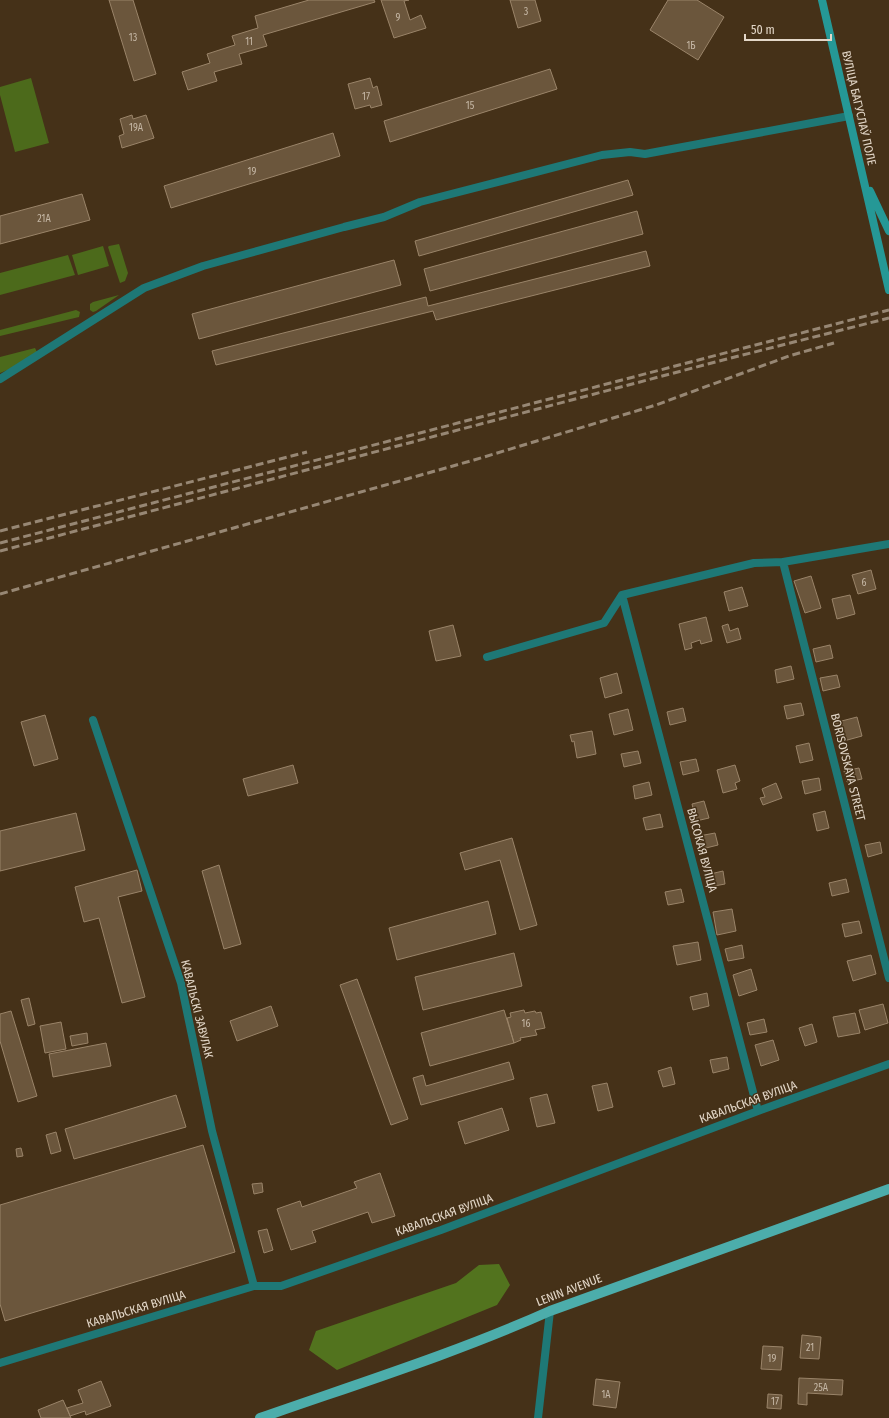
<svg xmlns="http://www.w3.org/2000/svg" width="889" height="1418" viewBox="0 0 889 1418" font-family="'Fira Sans Condensed',sans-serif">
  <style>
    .green { fill: #4c6a1b }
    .forest { fill: #52731e }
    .building { fill: #6b563c; stroke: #9a8469 }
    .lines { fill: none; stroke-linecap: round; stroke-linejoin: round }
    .street { stroke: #1e7876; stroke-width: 8 }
    .secondary { stroke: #259896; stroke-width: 8 }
    .primary { stroke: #4cadab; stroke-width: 10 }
    .rail { stroke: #978774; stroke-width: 3; stroke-dasharray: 8 4; stroke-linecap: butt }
    .labels { text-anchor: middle; stroke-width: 3; stroke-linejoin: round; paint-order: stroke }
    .number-label { font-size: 10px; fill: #c5b7a5 }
    .street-label { font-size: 12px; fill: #e3d7c8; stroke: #453118 }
  </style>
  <rect width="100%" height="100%" fill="#453118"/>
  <!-- green -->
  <path class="green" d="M 31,78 L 49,143 L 15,152 L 0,95 L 0,87 Z
    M 119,244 L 128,273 L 125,281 L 120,283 L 108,247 L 109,246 Z
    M 103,246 L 109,266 L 78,275 L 72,255 Z
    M 68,255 L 75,275 L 0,295 L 0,273 Z
    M 119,295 L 96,311 L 93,312 L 90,310 L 90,304 L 93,302 Z
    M 76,310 L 80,312 L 79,317 L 0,336 L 0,330 Z
    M 35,348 L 37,352 L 10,369 L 0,373 L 0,357 Z"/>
  <!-- forest -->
  <path class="forest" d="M 499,1264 L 510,1285 L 497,1305 L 337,1370 L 309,1350 L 316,1331 L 456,1283 L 479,1265 Z"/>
  <!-- building -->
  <path class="building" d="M 109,0 L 133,0 L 156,74 L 134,81 Z
    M 309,0 L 374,0 L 375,2 L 263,35 L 267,46 L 239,54 L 242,64 L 214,72 L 217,81 L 188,90 L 182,72 L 210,63 L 207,54 L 235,45 L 232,36 L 258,28 L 255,16 Z
    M 381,0 L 409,0 L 404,1 L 410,20 L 421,15 L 426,28 L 394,38 Z
    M 510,0 L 535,0 L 541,21 L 518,28 Z
    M 668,0 L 697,0 L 724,17 L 698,60 L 650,30 Z
    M 550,69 L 557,89 L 390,142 L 384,121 Z
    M 370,78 L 373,88 L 377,86 L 382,105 L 371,108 L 370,105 L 355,109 L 348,84 Z
    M 132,115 L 133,119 L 146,115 L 154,138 L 122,148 L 119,136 L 124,134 L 120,119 Z
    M 333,133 L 340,156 L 171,208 L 164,186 Z
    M 628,180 L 633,195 L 419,256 L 415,241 Z
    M 82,194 L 90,220 L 0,244 L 0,216 Z
    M 637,211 L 643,234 L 430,291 L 424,269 Z
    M 646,251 L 650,266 L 436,320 L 433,311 L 216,365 L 212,351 L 426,297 L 428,306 Z
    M 394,260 L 401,285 L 199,339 L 192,314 Z
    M 871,570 L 876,589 L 858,594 L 852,575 Z
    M 811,576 L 821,608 L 805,613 L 794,581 Z
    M 742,587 L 748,606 L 729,611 L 724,592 Z
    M 850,595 L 855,614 L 837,619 L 832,599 Z
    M 706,617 L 712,641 L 701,644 L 700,640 L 691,643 L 692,648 L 685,650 L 679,624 Z
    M 728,624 L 730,631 L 738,628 L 741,639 L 727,643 L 722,626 Z
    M 453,625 L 461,656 L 436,661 L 429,631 Z
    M 830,645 L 833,658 L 816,662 L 813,649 Z
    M 791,666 L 794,679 L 777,683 L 775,670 Z
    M 617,673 L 622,693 L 605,698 L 600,678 Z
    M 837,675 L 840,687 L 823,691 L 820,678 Z
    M 801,703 L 804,715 L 787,719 L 784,706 Z
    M 683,708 L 686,721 L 670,725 L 667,712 Z
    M 628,709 L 633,730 L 614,735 L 609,714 Z
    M 45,715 L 58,759 L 34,766 L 21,722 Z
    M 857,717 L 862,736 L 840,742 L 834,723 Z
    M 592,731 L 596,754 L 577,758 L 574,741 L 572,742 L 570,735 Z
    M 809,743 L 813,760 L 800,763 L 796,746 Z
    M 638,751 L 641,763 L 624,767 L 621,754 Z
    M 696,759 L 699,771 L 683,775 L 680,762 Z
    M 293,765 L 298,783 L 248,796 L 243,779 Z
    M 735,765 L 740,781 L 735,783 L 737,789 L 723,793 L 717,770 Z
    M 859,768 L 862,779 L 847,782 L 844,771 Z
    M 819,778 L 821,790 L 805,794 L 802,781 Z
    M 649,782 L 652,795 L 635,799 L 633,786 Z
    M 776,783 L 782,798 L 763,805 L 760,798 L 765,797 L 762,789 Z
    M 704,801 L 709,818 L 696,821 L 692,804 Z
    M 825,811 L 829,828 L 817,831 L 813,814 Z
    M 76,813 L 85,850 L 0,871 L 0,831 Z
    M 660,814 L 663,827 L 646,830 L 643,818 Z
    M 715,833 L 718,845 L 702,849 L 699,836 Z
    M 512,838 L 537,925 L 520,930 L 500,860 L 465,870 L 460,853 Z
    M 880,842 L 882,853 L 868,857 L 865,845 Z
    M 219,865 L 241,944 L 224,949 L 202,871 Z
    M 137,870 L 142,891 L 118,897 L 145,997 L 122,1003 L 99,918 L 84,922 L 75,887 Z
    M 723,871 L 725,884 L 709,887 L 706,875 Z
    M 846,879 L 849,892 L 832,896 L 829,883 Z
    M 681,889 L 684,902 L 668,905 L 665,892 Z
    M 488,901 L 496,934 L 397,960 L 389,928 Z
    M 732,909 L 736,931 L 717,935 L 713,912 Z
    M 859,921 L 862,933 L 845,937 L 842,924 Z
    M 698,942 L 701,960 L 677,965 L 673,946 Z
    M 742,945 L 744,958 L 728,961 L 725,949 Z
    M 514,953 L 522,986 L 423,1010 L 415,977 Z
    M 871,955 L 876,974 L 853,981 L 847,961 Z
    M 751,969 L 757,990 L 739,996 L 733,975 Z
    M 357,979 L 408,1119 L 391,1125 L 340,985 Z
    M 707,993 L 709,1006 L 693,1010 L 690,997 Z
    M 29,998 L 35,1024 L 28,1026 L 21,1000 Z
    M 883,1004 L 888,1023 L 865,1030 L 859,1010 Z
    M 271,1006 L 278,1026 L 237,1041 L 230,1021 Z
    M 504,1010 L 514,1043 L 430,1066 L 421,1033 Z
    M 524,1010 L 525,1013 L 535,1011 L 536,1013 L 541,1012 L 545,1028 L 535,1030 L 537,1035 L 520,1038 L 521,1040 L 514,1043 L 507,1018 L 511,1017 L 510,1013 Z
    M 11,1011 L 37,1096 L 18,1102 L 0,1041 L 0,1014 Z
    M 855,1013 L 860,1033 L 838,1037 L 833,1017 Z
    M 764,1019 L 767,1032 L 750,1035 L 747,1023 Z
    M 61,1022 L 66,1049 L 45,1053 L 40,1026 Z
    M 812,1024 L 817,1042 L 805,1046 L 799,1028 Z
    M 87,1033 L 88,1043 L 72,1046 L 70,1036 Z
    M 773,1040 L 779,1060 L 761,1066 L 755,1045 Z
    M 106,1043 L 111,1066 L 53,1077 L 49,1054 Z
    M 727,1057 L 729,1069 L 713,1073 L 710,1060 Z
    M 509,1062 L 514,1079 L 421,1105 L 413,1078 L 423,1075 L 426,1086 Z
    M 671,1067 L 675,1084 L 663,1087 L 658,1071 Z
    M 607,1083 L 613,1107 L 598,1111 L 592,1086 Z
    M 547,1094 L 555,1123 L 537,1127 L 530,1098 Z
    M 176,1095 L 186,1127 L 74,1159 L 65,1129 Z
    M 502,1108 L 509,1130 L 465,1144 L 458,1122 Z
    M 56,1132 L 61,1151 L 51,1154 L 46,1135 Z
    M 203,1145 L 235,1252 L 5,1321 L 0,1304 L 0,1205 Z
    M 21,1148 L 23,1156 L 17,1157 L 16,1149 Z
    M 380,1173 L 395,1216 L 372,1223 L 368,1212 L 312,1231 L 316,1242 L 291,1250 L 277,1209 L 300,1201 L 302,1207 L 357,1188 L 354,1182 Z
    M 262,1183 L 263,1192 L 254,1194 L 252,1184 Z
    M 267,1229 L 273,1250 L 264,1253 L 258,1231 Z
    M 802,1335 L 821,1337 L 819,1359 L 800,1358 Z
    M 763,1346 L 783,1347 L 781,1370 L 761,1369 Z
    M 799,1378 L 843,1380 L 842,1395 L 807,1393 L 807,1405 L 798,1404 Z
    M 596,1379 L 620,1382 L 616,1408 L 593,1405 Z
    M 101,1381 L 111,1406 L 86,1415 L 85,1411 L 70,1416 L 67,1408 L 83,1403 L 78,1390 Z
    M 768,1394 L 782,1395 L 781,1409 L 767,1408 Z
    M 63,1400 L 71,1418 L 41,1418 L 38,1410 Z"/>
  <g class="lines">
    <!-- street -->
    <path class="street" d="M 0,379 L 144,288 L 203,266 L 344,227 L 384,217 L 420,202 L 602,155 L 630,152 L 645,154 L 849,116
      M 783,562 L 889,978
      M 622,595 L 758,1111
      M 487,657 L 604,623 L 622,595 L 754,563 L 783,562 L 889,544
      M 93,720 L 181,983 L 212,1131 L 254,1286
      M 0,1363 L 254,1286 L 281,1286 L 441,1230 L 758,1111 L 889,1064
      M 538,1418 L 550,1311"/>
    <!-- secondary -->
    <path class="secondary" d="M 822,0 L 889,290
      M 870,191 L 889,231"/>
    <!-- primary -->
    <path class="primary" d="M 260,1418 C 357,1384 456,1353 550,1311 L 889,1189"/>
    <!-- rail -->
    <path class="rail" d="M 0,531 L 307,452
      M 0,543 L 889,310
      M 0,551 L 723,360 L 889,318
      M 0,594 L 474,460 L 656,405 L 789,356 L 834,343"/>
  </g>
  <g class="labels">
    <!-- number labels -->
    <g class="number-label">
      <text x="526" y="15">3</text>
      <text x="398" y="21">9</text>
      <text x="133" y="41">13</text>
      <text x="249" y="45">11</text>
      <text x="691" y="49">1Б</text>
      <text x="366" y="100">17</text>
      <text x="470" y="109">15</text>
      <text x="136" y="131">19А</text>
      <text x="252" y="175">19</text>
      <text x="44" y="222">21А</text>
      <text x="864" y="586">6</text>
      <text x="526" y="1027">16</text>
      <text x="810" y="1351">21</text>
      <text x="772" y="1362">19</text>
      <text x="821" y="1391">25А</text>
      <text x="606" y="1398">1А</text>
      <text x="775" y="1405">17</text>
    </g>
    <!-- street labels -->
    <g class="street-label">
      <text transform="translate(859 108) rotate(77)" y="4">ВУЛІЦА БАГУСЛАЎ ПОЛЕ</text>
      <text transform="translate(848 767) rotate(76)" y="4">BORISOVSKAYA STREET</text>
      <text transform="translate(702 850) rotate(75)" y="4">ВЫСОКАЯ ВУЛІЦА</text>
      <text transform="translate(197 1009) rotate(76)" y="4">КАВАЛЬСКІ ЗАВУЛАК</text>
      <text transform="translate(748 1102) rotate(-20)" y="4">КАВАЛЬСКАЯ ВУЛІЦА</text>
      <text transform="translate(444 1215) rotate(-20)" y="4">КАВАЛЬСКАЯ ВУЛІЦА</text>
      <text transform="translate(569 1290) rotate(-21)" y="4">LENIN AVENUE</text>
      <text transform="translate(136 1309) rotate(-17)" y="4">КАВАЛЬСКАЯ ВУЛІЦА</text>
    </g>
  </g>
  <!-- scale -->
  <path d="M745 34v6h86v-6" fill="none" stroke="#e3d7c8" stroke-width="2"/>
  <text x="751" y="34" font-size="12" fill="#e3d7c8" stroke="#453118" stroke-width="3" paint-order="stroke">50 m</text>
</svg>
